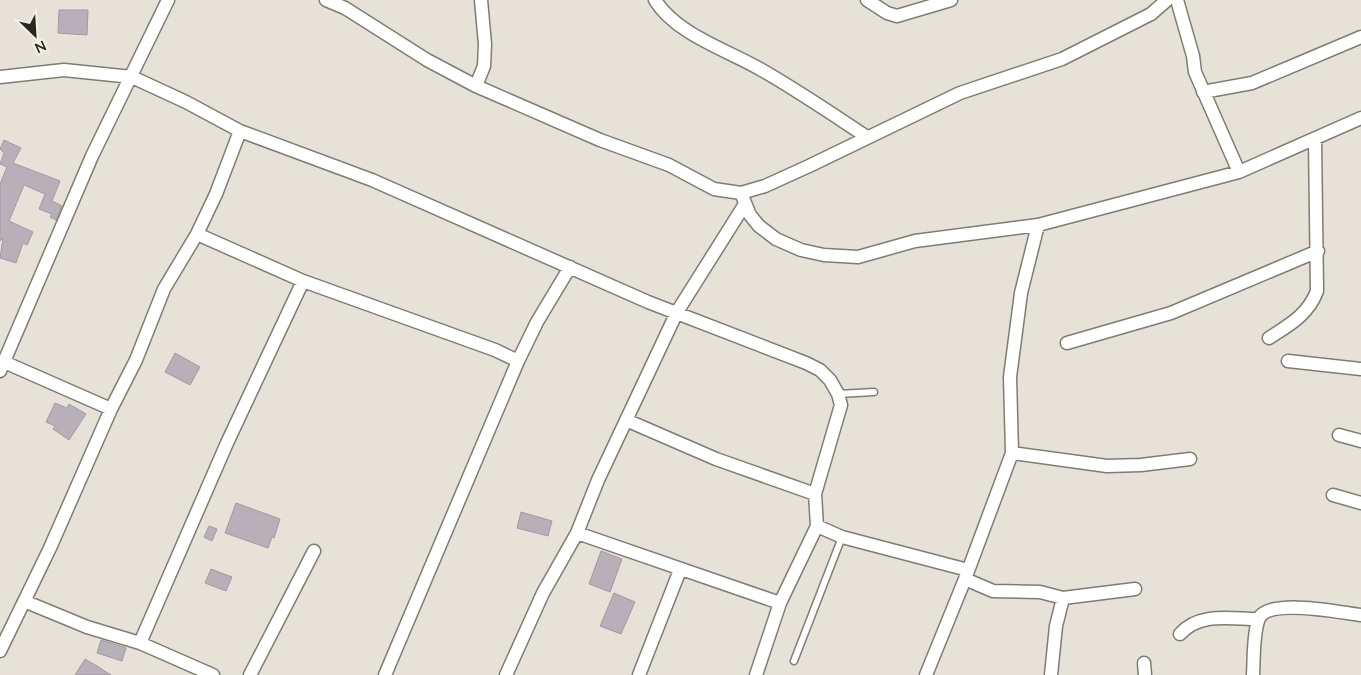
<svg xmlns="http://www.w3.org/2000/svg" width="1361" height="675" viewBox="0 0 1361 675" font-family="Lato,sans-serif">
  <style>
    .building { fill: #b8b0b8; stroke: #a29aa2 }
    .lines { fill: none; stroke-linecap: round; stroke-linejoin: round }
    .lane-casing { stroke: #7f7c72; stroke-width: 9 }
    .street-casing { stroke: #7f7c72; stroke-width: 15 }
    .lane { stroke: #fff; stroke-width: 6 }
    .street { stroke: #fff; stroke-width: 12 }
  </style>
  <rect width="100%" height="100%" fill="#e6e2d8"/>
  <!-- building -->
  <path class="building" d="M 59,10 L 88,10 L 87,35 L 58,33 Z
    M 4,140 L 21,148 L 13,163 L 60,181 L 52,201 L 62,206 L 56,220 L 50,217 L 52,214 L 39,209 L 45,194 L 24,185 L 9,221 L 33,232 L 27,245 L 23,243 L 16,263 L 0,258 L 3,238 L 0,241 L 0,184 L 7,167 L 0,164 L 4,153 L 0,149 Z
    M 175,353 L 200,367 L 190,385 L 165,372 Z
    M 55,403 L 67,408 L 69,404 L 86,414 L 69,440 L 53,429 L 55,426 L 46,422 Z
    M 236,503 L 280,519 L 274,538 L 272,537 L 268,548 L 225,533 Z
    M 521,512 L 552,521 L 548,536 L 517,528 Z
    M 209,526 L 217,529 L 212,541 L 204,537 Z
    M 601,551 L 622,559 L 610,592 L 589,584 Z
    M 211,569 L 232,577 L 226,591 L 205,583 Z
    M 614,593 L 635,602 L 621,634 L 600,626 Z
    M 101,640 L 126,648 L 122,661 L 97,653 Z
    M 85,659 L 97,666 L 111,675 L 75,675 Z"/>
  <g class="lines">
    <defs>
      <path id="lane" d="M 838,394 L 874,392
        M 794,661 L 842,537"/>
      <path id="street" d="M 326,0 L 345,8 L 427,60 L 476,86 L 600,140 L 669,165 L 714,189 L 741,193 L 765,186 L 809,166 L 960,93 L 1062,59 L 1151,14 L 1167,0
        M 655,0 C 676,34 727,50 760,69 C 797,90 832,114 867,137
        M 867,0 L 887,13 L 897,16 L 951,0
        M 1177,0 L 1193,56 L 1195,72 L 1239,172
        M 0,77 L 64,70 L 132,77 L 186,102 L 240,131 L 372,180 L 648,302 L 806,363 L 820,370 L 830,380 L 838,394 L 841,405 L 815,494 L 817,526 L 780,603 L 756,675
        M 476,86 L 484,66 L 485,44 L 481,0
        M 1203,92 L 1252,83 L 1361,37
        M 741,193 L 750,215 L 759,226 L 776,239 L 801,250 L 824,255 L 858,257 L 915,241 L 1038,225 L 1239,172 L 1361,118
        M 197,234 L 303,281 L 495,350 L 518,361 L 537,322 L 570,267
        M 1269,338 C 1289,325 1308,315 1317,291 L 1315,139
        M 1067,343 L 1171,313 L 1318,251
        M 1288,361 L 1361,369
        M 4,362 L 111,409
        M 0,371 L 92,156 L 168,0
        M 626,420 L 716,459 L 815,494
        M 1339,435 L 1361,441
        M 1012,453 L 1107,466 L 1141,465 L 1190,459
        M 1333,495 L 1361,503
        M 817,526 L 842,537 L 968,570
        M 577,533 L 780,603
        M 965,579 L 993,591 L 1040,592 L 1063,598 L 1135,589
        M 24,601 L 87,627 L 140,643 L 213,675
        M 1180,634 C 1200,612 1230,619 1258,619
        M 140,643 L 227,443 L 303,281
        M 0,651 L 50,548 L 111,409 L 136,360 L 164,289 L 197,234 L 216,194 L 240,131
        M 1144,663 L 1145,675
        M 250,675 L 314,551
        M 385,675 L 518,361
        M 506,675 L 543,593 L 577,533 L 598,480 L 677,312 L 745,204
        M 639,675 L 680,570
        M 926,675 L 965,579 L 1012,453 L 1010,377 L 1021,293 L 1038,225
        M 1051,675 L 1056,626 L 1063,598
        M 1253,675 C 1254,658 1253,637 1258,621 C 1264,596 1342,613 1361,615"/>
    </defs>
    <!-- lane casing -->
    <use href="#lane" class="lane-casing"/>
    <!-- street casing -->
    <use href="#street" class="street-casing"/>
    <!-- lane -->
    <use href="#lane" class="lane"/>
    <!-- street -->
    <use href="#street" class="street"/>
  </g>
  <!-- north arrow -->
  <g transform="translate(35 35) rotate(155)" stroke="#f4f0e5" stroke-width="4" paint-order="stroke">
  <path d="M0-4L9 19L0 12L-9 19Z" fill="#272622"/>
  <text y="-8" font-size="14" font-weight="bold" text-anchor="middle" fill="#272622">N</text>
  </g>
</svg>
